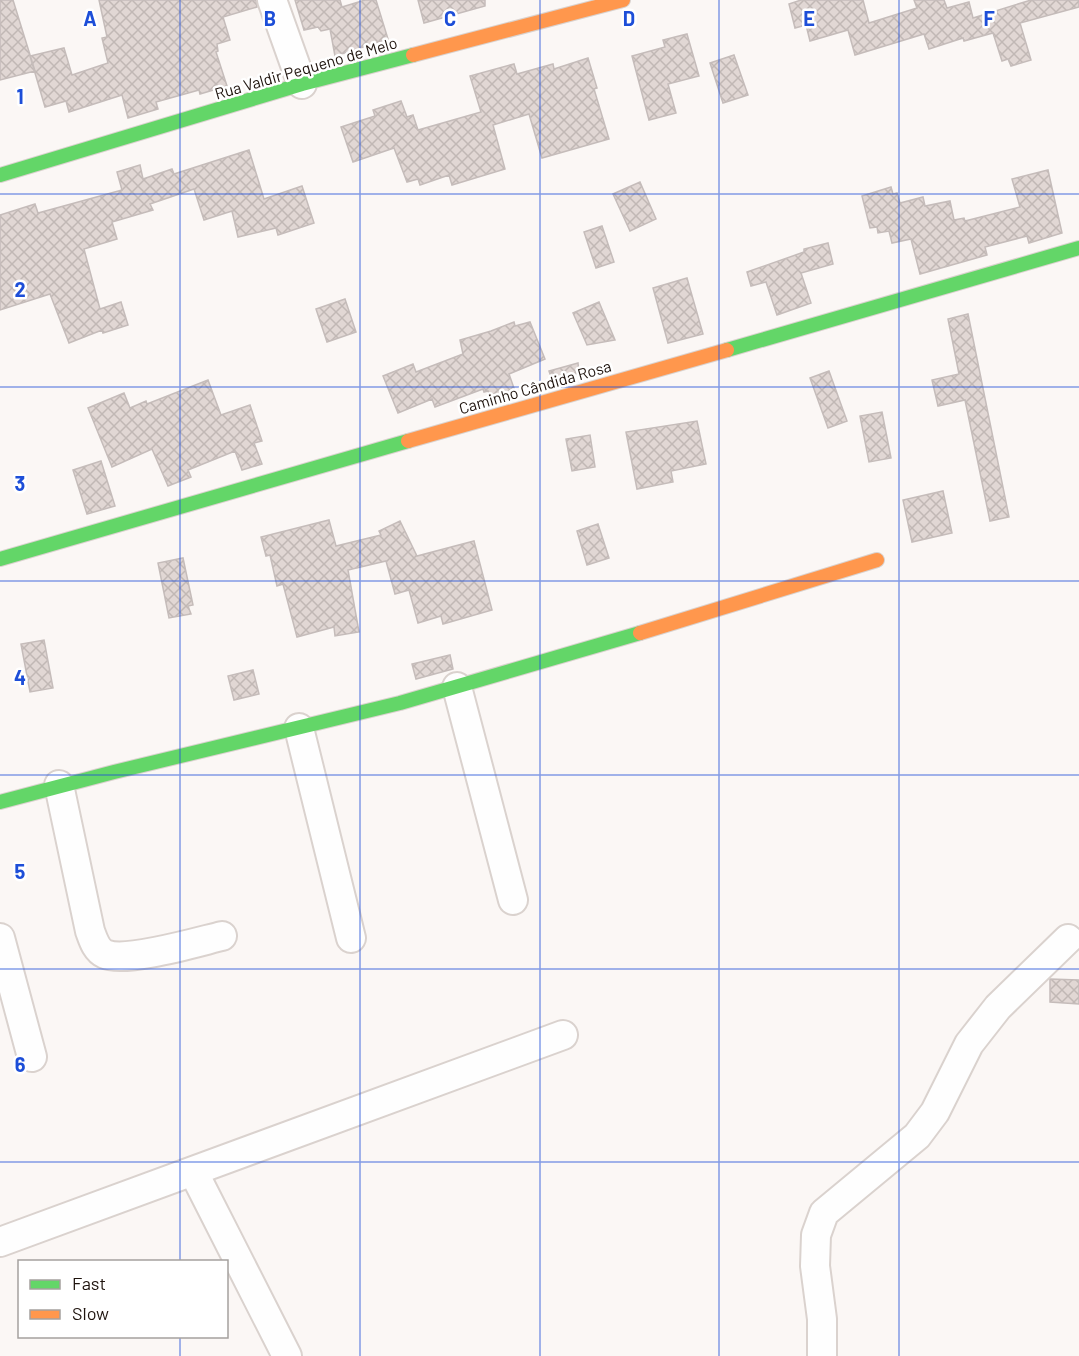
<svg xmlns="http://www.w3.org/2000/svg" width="1079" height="1356" viewBox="0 0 1079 1356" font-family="Barlow,sans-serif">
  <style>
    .building { fill: url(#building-cross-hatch); stroke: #c5bcba; stroke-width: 1.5 }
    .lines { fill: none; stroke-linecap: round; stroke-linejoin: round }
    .street-casing { stroke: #dad2ce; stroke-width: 32 }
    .fast-casing { stroke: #dad2ce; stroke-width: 16 }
    .slow-casing { stroke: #dad2ce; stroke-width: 16 }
    .street { stroke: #fefefe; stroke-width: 28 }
    .fast { stroke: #63d668; stroke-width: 14 }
    .slow { stroke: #ff974d; stroke-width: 14 }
    .grid { fill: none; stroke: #1d4ed8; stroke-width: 1.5; stroke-opacity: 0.55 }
    .labels { text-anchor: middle; stroke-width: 5; stroke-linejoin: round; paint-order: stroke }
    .street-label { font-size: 16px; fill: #1e130d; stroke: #fff }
    .grid-label { font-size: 20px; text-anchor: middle; font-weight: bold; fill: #1d4ed8; stroke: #fff; stroke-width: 5; stroke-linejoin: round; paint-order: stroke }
  </style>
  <defs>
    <pattern id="building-cross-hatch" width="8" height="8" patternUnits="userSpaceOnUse" patternTransform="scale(1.5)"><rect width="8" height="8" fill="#e1d7d4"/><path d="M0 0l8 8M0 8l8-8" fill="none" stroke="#c1b8b5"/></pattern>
  </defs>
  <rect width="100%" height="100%" fill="#fbf7f5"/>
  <!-- building -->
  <path class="building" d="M 0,0 L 13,0 L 35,71 L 0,80 Z
    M 99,0 L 256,0 L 257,7 L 223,17 L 230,40 L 217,44 L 218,51 L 216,52 L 227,86 L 200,94 L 199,90 L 156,102 L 158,109 L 128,118 L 122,95 L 69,112 L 66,101 L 45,107 L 30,56 L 64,48 L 72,75 L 108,63 L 102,38 L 107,37 Z
    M 295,0 L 340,0 L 342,7 L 365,0 L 376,0 L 388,39 L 335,56 L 330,29 L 321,31 L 318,27 L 304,30 Z
    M 418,0 L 485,0 L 485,6 L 424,23 Z
    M 801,0 L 863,0 L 869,23 L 917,8 L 914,0 L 944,0 L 947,8 L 969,2 L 973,18 L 1031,0 L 1079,0 L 1079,7 L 1020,23 L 1031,60 L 1011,66 L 1008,59 L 1002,61 L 993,33 L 964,41 L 963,38 L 929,49 L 924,34 L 855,55 L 848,30 L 810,41 L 806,25 L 795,28 L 789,4 Z
    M 687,34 L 699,76 L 668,84 L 676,113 L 649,120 L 632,56 L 665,47 L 663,40 Z
    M 734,55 L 748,95 L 723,103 L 710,63 Z
    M 588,58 L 597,88 L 594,89 L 609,139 L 542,158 L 529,114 L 493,125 L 505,169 L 452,185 L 449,175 L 420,185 L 418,179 L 407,182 L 394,148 L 353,162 L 341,127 L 375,116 L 373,110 L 401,101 L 407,117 L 413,115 L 418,130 L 481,112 L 470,76 L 514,64 L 517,74 L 553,64 L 554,69 Z
    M 249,150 L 264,199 L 302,186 L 314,223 L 278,235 L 276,228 L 238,237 L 232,211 L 204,220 L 194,189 L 150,204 L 153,210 L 112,222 L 117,239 L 84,249 L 100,309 L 121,302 L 128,325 L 103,333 L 102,330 L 69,343 L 50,294 L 0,310 L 0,215 L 35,204 L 38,213 L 122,190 L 117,172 L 140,165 L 143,179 L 172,169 L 174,174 Z
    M 1048,170 L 1062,233 L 1029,243 L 1027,236 L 985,247 L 987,255 L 920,274 L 911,239 L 892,243 L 889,231 L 878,233 L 877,227 L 870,228 L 862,196 L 891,187 L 893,194 L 897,193 L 900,203 L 923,197 L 925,206 L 950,201 L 954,220 L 964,218 L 965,221 L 1020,207 L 1012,179 Z
    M 640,182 L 656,219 L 630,231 L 613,194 Z
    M 602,226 L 614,262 L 596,268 L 584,232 Z
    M 828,243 L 833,264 L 801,273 L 811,303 L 777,315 L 766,282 L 751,286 L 747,272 L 804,252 L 804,249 Z
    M 687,278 L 703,334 L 668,343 L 653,288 Z
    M 345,299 L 356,332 L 327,342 L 316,309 Z
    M 599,302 L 615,340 L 587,345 L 573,313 Z
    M 968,314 L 1009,517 L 990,521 L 965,400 L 938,406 L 932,380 L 959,374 L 948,319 Z
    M 514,322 L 515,326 L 530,322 L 545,359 L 509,374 L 515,391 L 491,398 L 488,391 L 484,392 L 483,389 L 435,407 L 432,399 L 398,413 L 383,376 L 413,364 L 416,372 L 463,354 L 460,340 L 491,331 Z
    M 578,363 L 579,373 L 552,380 L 549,371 Z
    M 829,371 L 847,421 L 828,428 L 810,378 Z
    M 208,380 L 221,415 L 250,405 L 262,441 L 254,443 L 262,464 L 242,470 L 235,451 L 188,470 L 191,477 L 168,486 L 152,449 L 112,467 L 88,408 L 124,393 L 130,408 L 146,401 L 147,404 Z
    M 882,412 L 891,458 L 869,462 L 860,416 Z
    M 697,421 L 706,464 L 671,471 L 673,482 L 637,489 L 626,432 Z
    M 590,435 L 595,467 L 572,471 L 566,439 Z
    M 101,461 L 115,506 L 87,514 L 73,470 Z
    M 943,491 L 952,533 L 912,542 L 903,500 Z
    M 329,520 L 336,546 L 381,535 L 379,531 L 400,521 L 417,556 L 474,541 L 492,610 L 443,624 L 441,616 L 418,623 L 409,590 L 395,594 L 386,561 L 348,570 L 359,632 L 335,636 L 334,627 L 297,637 L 283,584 L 277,586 L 270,555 L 266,556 L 261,537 Z
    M 598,524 L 609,558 L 587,565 L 577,531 Z
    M 183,558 L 193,605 L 188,606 L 191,614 L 169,618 L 158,563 Z
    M 44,640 L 53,688 L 30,692 L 21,644 Z
    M 450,655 L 453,669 L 416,679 L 412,664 Z
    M 253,670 L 259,694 L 234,700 L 228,676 Z
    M 1050,979 L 1079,980 L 1079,1004 L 1050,1002 Z"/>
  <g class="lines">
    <defs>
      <path id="street" d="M 272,0 L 302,84
        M 457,687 L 513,900
        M 299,728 L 351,938
        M 59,785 L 90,931 C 93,939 96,950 105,954 C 126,963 197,942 222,936
        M 0,938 L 32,1057
        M 193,1171 L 287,1356
        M 0,1242 L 563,1035
        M 822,1356 L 822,1319 L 815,1266 L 816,1235 L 824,1213 L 917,1136 L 935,1112 L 969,1044 L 998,1007 L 1068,939"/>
      <path id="fast" d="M 0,175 L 302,84 L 413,55
        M 727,350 L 1079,248
        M 0,559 L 408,441
        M 0,802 L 114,772 L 400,703 L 640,633"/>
      <path id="slow" d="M 413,55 L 623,0
        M 408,441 L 727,350
        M 640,633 L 877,560"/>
    </defs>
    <!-- street casing -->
    <use href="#street" class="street-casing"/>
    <!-- fast casing -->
    <use href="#fast" class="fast-casing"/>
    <!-- slow casing -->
    <use href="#slow" class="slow-casing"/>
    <!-- street -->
    <use href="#street" class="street"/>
    <!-- fast -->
    <use href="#fast" class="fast"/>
    <!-- slow -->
    <use href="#slow" class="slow"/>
  </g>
  <!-- grid -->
  <path class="grid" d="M 180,0 L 180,1262M 360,0 L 360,1356M 540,0 L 540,1356M 719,0 L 719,1356M 899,0 L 899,1356M 0,194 L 1079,194M 0,387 L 1079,387M 0,581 L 1079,581M 0,775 L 1079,775M 0,969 L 1079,969M 0,1162 L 1079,1162M 180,1336 L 180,1356"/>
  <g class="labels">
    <!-- street labels -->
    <g class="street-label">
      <text transform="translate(306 68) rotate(-16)" y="6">Rua Valdir Pequeno de Melo</text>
      <text transform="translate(535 387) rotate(-16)" y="6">Caminho Cândida Rosa</text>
    </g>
  </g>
  <g class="grid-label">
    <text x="90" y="26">A</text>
    <text x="270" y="26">B</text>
    <text x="450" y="26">C</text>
    <text x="629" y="26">D</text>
    <text x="809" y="26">E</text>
    <text x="989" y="26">F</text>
    <text x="20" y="104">1</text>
    <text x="20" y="297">2</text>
    <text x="20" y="491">3</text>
    <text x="20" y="685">4</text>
    <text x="20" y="879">5</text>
    <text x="20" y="1072">6</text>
  </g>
  <!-- legend -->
  <rect x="18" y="1260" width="210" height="78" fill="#ffffff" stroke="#a5a19e" stroke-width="1.5"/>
  <rect x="30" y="1280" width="30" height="9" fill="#63d668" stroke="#a5a19e" stroke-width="1.5"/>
  <text x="72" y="1290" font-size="18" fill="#1e130d">Fast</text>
  <rect x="30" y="1310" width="30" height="9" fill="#ff974d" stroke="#a5a19e" stroke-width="1.5"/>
  <text x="72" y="1320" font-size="18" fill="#1e130d">Slow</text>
</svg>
